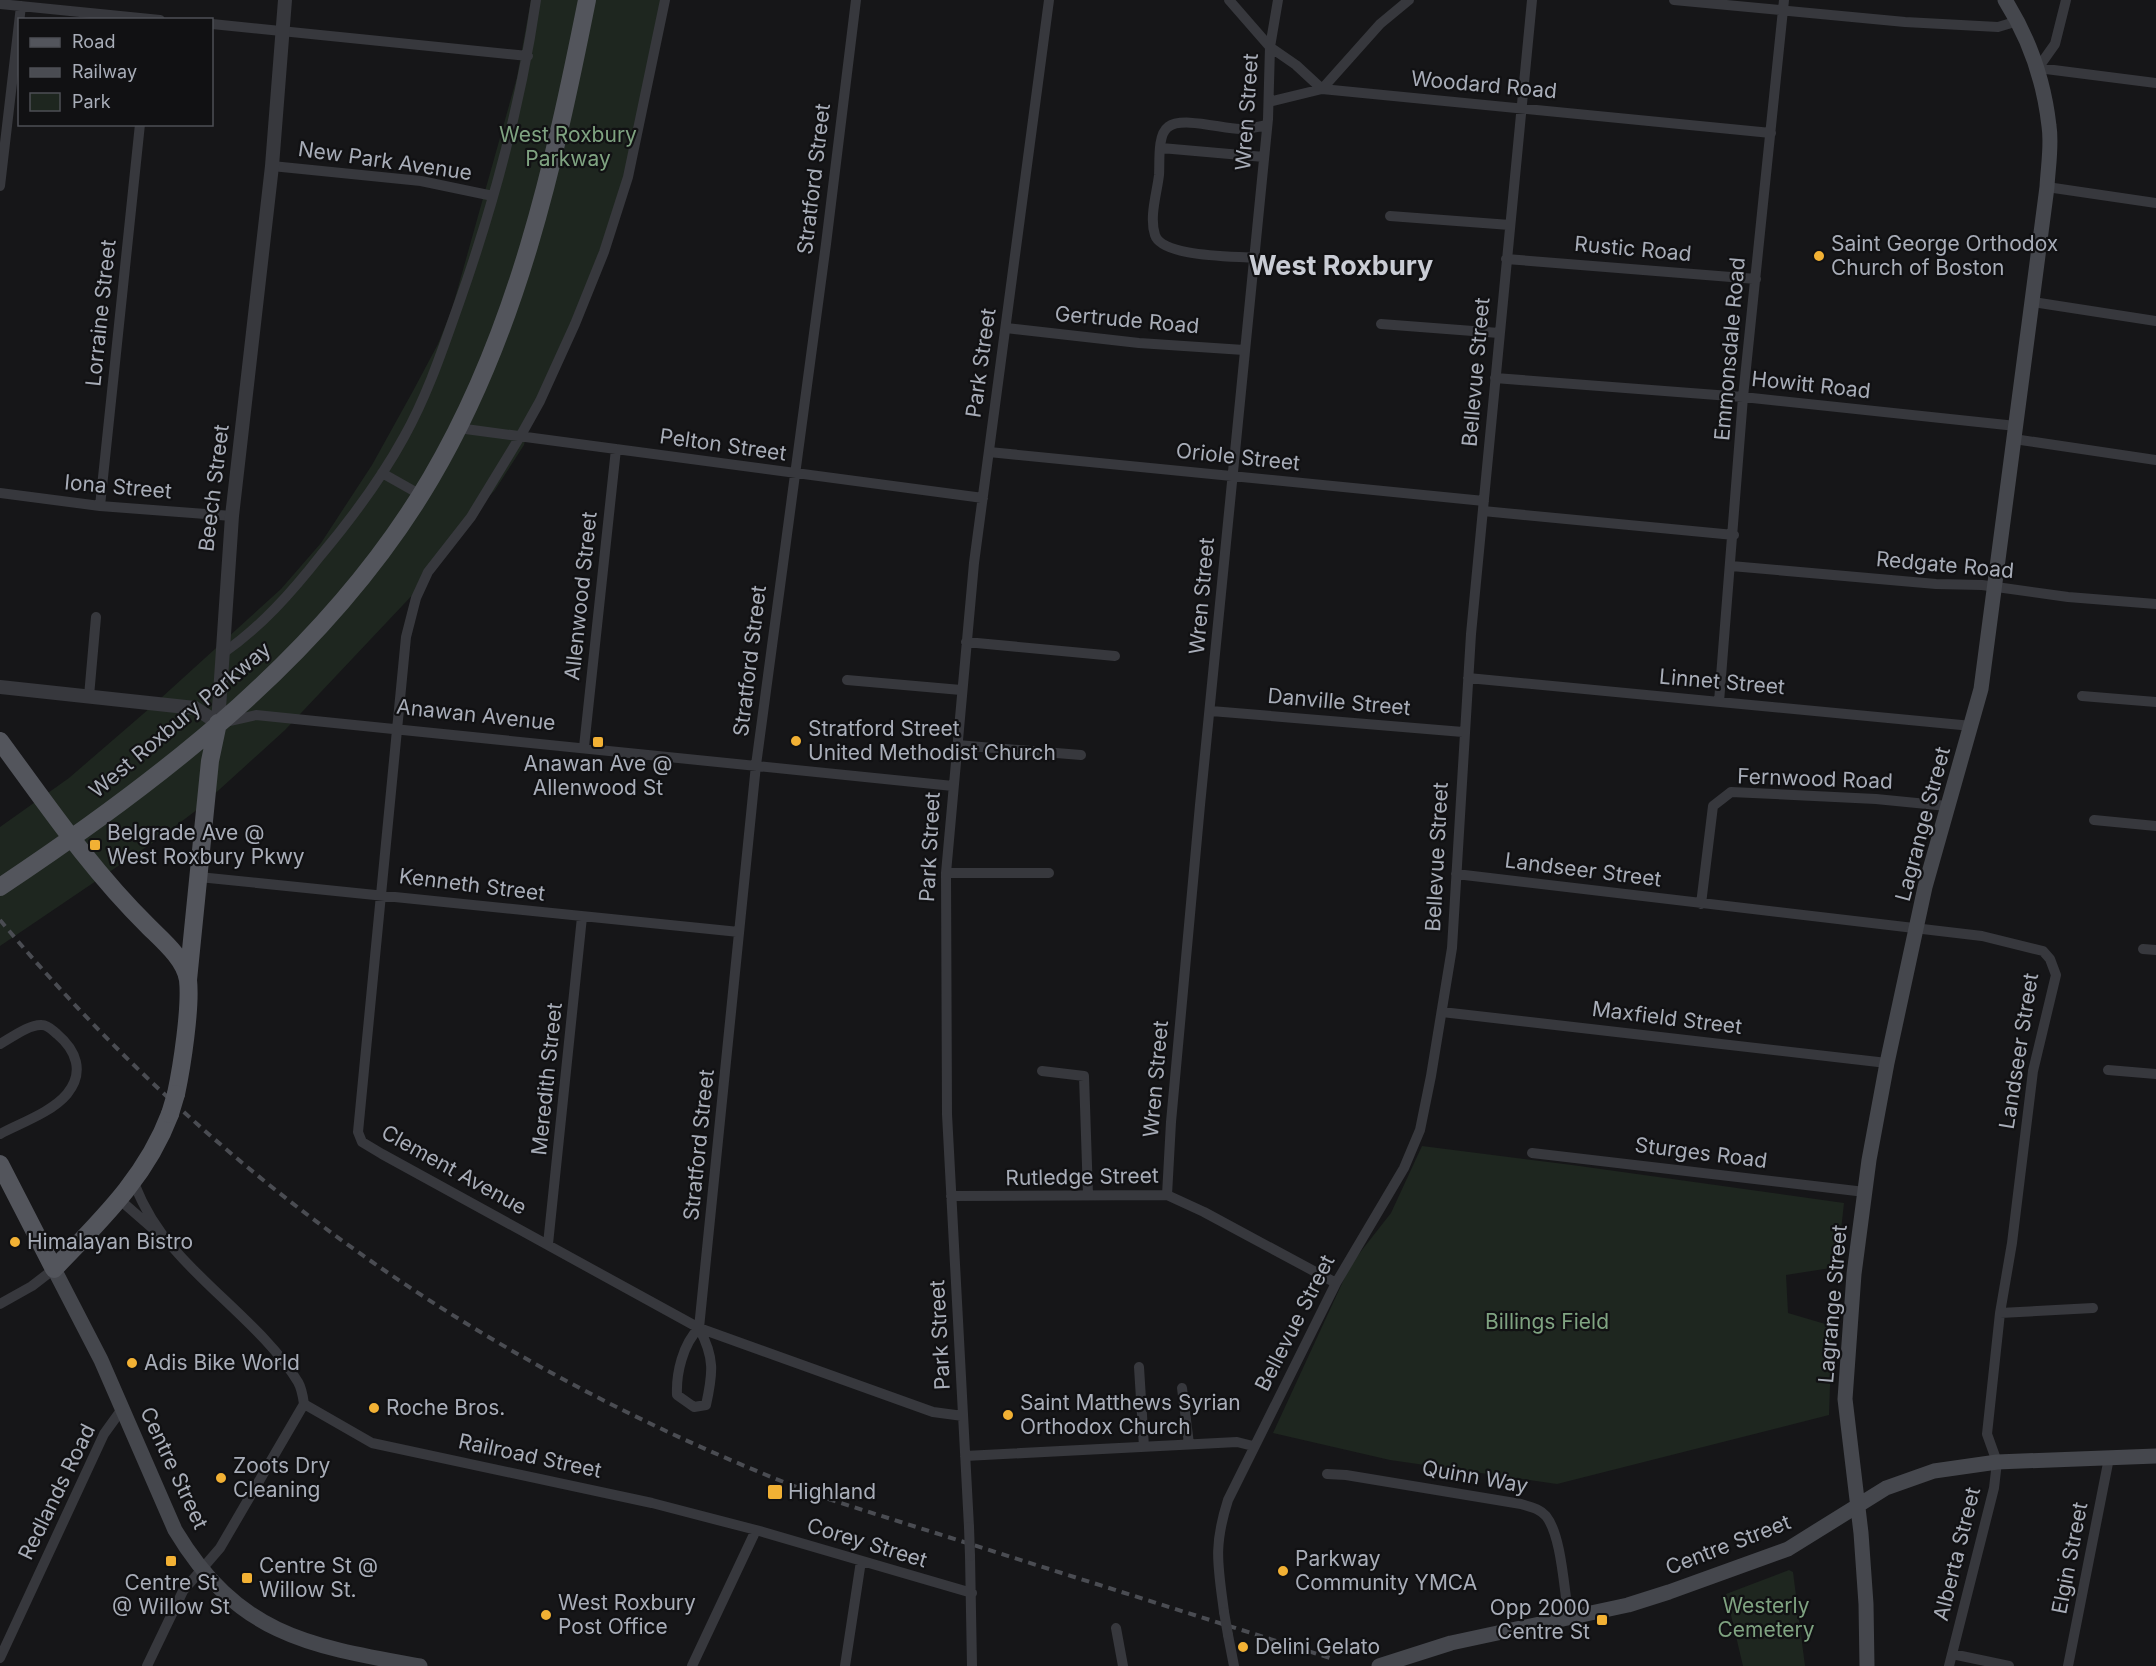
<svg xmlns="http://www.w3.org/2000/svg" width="2156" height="1666" viewBox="0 0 2156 1666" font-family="Inter,sans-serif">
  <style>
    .green { fill: #1e261f }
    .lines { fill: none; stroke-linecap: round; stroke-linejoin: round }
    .minor { stroke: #37383d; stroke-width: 10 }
    .tertiary { stroke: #37383d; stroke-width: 14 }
    .secondary { stroke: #45474d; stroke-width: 15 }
    .primary { stroke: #53555c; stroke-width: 18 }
    .rail { stroke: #4a4c52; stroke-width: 4; stroke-dasharray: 8 6; stroke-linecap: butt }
    .minor-bridge { stroke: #37383d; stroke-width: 10 }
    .primary-bridge { stroke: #53555c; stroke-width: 18 }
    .poi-dot { fill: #f2b134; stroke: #111113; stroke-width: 2 }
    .labels { text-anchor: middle; stroke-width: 4.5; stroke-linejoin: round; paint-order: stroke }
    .street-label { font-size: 21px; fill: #a8adb8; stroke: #111113 }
    .park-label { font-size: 21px; fill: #7fa381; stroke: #111113 }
    .poi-label { font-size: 21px; fill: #a8adb8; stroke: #111113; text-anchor: start }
    .district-label { font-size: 27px; font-weight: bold; fill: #c9ccd4; stroke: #111113 }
  </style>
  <rect width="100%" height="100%" fill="#161618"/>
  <!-- green -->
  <path class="green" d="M 531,0 L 669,0 L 612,235 L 531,412 L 524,445 L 495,490 L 445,544 L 419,588 L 285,730 L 198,809 L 161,837 L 0,946 L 0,827 L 69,778 L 150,708 L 281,589 L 321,543 L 372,465 L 413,391 L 438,344 L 452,309 L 517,77 Z
    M 1422,1146 L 1572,1165 L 1844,1203 L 1837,1267 L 1786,1275 L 1788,1313 L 1832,1326 L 1829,1415 L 1557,1484 L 1390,1460 L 1273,1433 L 1351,1264 L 1391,1213 Z
    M 1789,1570 L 1793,1572 L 1805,1666 L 1743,1666 L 1726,1594 Z"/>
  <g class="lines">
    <!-- minor -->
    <path class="minor" d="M 665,0 L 628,177 L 604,252 L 575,324 L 540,401 L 521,435 L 471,517 L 428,572 L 416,598 L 406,637 L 358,1132 L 362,1142 L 382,1154 L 699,1328 L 933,1412 L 963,1416
      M 1229,0 L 1270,47 L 1296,65 L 1322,89 L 1771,133
      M 1674,0 L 1905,22 L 1998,27 L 2018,21
      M 2066,0 L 2055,44 L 2038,68 L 2156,83
      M 0,4 L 160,20
      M 212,24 L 528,56
      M 1269,102 L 1322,89 L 1380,24 L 1409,0
      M 1161,148 L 1264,157
      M 272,166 L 421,181 L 493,196
      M 0,186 L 21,6
      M 2047,187 L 2156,203
      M 1390,216 L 1510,225
      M 1254,258 C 1233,256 1162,257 1155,235 C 1149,217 1157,193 1159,175 C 1160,163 1157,135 1168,127 C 1182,116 1223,129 1240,129 C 1249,129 1258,127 1267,125
      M 1506,259 L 1756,279
      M 2033,302 L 2156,321
      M 1381,324 L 1499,333
      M 1006,328 L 1139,343 L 1244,350
      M 1495,378 L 1743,397 L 2016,426
      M 458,428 L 983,498
      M 2014,439 L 2156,460
      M 989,452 L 1484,501
      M 382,473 L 421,495
      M 0,493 L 100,506 L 232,516
      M 100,506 L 140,124
      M 1483,511 L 1734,535
      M 1731,566 L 1936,584 L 1982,585 L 2068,597 L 2156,604
      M 966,642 L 1115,656
      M 222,654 C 261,627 292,592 321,555 C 352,518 381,479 404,437 C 428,394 443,348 459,303 C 494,204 521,103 536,0
      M 1468,678 L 1972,726
      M 847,680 L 961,690
      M 89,696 L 96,617
      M 2082,696 L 2156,702
      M 1719,702 L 1743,397 L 1784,0
      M 1211,711 L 1463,732
      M 226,722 L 256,715 L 953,786
      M 957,745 L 1081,755
      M 584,747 L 616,449
      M 2094,820 L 2156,826
      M 946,873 L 1049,873
      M 1456,874 L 1982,936 L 2043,951 L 2050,959 L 2056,975 L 2033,1071 L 2012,1243 L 2000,1313 L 1987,1434 L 1997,1462 L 1994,1488 L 1949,1666
      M 199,877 L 739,932
      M 1701,904 L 1713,806 L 1731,792 L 1876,799 L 1947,806
      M 2143,949 L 2156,950
      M 1442,1012 L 1887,1063
      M 0,1044 C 11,1038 29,1024 42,1025 C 48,1025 52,1030 57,1034 C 76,1050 85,1072 67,1094 C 52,1112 21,1123 0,1134
      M 2108,1070 L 2156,1074
      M 1042,1071 L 1084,1076 L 1088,1195
      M 1532,1153 L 1865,1192
      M 134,1183 C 143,1206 158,1231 175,1250 C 212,1293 269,1334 298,1382 C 302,1389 303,1397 304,1404
      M 1167,1195 L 1171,1122 L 1200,805 L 1268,119 L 1270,47 L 1278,0
      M 951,1196 L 1167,1195 L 1204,1212 L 1336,1283
      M 120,1200 L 159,1234
      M 548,1244 L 582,917
      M 0,1304 L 32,1286 L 54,1269
      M 2000,1313 L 2093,1308
      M 699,1328 C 683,1344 676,1373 677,1395 L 694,1407 L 706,1405 C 713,1373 715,1358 699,1328 L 756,765 L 826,244 L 856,0
      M 1139,1367 L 1144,1447
      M 1182,1388 L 1189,1444
      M 304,1404 L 372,1443 L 652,1503 L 756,1530
      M 965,1456 L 1237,1442 L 1253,1446
      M 1327,1474 L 1346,1475 L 1521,1504 C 1530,1507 1539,1508 1546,1516 C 1562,1536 1564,1592 1569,1618
      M 969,1527 L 947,1114 L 946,873 L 974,563 L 1049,0
      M 970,1556 L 972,1666
      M 1224,1612 C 1218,1565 1213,1547 1228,1500 L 1336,1283 L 1404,1168 L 1420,1130 L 1431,1076 L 1452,948 L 1471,634 L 1532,0
      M 1116,1628 L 1123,1666
      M 1228,1635 L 1234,1666
      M 1952,1654 L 2009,1666
      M 0,1658 L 104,1434 L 122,1409
      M 147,1666 L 183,1591 L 220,1548 L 304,1404
      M 692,1666 L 756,1530 L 972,1593
      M 845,1666 L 861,1561
      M 2068,1666 L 2109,1458"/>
    <!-- tertiary -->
    <path class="tertiary" d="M 0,687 L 195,708 L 218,723
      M 218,723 L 232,516 L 272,166 L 285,0"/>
    <!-- secondary -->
    <path class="secondary" d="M 54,1269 L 101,1360 L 175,1530 C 238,1635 308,1646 420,1666
      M 1379,1666 L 1451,1643 L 1628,1605 L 1669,1592 L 1788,1549 L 1886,1488 L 1934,1471 L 1997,1462 L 2156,1456
      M 1867,1666 L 1866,1604 L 1861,1533 L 1845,1399 L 1854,1274 L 1869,1160 L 1887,1063 L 1925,887 L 1981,689 L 2047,187 C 2048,167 2052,145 2049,126 C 2044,81 2029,38 2005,0"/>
    <!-- primary -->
    <path class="primary" d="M 0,741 C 47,805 91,870 148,926 C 162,940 185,959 188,980 C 191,1007 182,1066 176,1094
      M 0,887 C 164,778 330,650 431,478 C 517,332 554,165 587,0
      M 188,980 L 210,761 L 218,723
      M 0,1164 L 54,1269 C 100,1221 146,1178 170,1114"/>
    <!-- rail -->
    <path class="rail" d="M 0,920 C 222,1187 501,1376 825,1498 L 1330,1658"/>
    <!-- minor-bridge -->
    <path class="minor-bridge" d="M 969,1527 L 970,1556
      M 1224,1612 L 1228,1635"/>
    <!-- primary-bridge -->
    <path class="primary-bridge" d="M 170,1114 L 176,1094"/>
  </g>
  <!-- markers -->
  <g class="poi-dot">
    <circle cx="1819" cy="256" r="6"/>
    <circle cx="796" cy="741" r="6"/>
    <rect x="592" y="736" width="12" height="12" rx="3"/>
    <rect x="89" y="839" width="12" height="12" rx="3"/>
    <circle cx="15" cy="1242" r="6"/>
    <circle cx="132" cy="1363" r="6"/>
    <circle cx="374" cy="1408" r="6"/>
    <circle cx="1008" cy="1415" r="6"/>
    <circle cx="221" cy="1478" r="6"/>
    <rect x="767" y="1484" width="16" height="16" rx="3"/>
    <rect x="165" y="1555" width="12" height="12" rx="3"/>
    <circle cx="1283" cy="1571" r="6"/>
    <rect x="241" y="1572" width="12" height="12" rx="3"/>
    <circle cx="546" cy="1615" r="6"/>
    <rect x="1596" y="1614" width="12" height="12" rx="3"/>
    <circle cx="1243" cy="1647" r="6"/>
  </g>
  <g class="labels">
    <!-- street labels -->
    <g class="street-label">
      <text transform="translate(1484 85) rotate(5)" y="7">Woodard Road</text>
      <text transform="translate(1247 112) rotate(-86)" y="7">Wren Street</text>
      <text transform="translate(385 161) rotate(8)" y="7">New Park Avenue</text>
      <text transform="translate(814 179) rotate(-83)" y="7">Stratford Street</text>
      <text transform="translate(1633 249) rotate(5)" y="7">Rustic Road</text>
      <text transform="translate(101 313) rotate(-84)" y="7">Lorraine Street</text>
      <text transform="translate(1127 320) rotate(5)" y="7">Gertrude Road</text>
      <text transform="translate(1730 349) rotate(-85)" y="7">Emmonsdale Road</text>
      <text transform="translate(981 363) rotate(-82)" y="7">Park Street</text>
      <text transform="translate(1476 372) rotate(-85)" y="7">Bellevue Street</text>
      <text transform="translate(1811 385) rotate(6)" y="7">Howitt Road</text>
      <text transform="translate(723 445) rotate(8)" y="7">Pelton Street</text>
      <text transform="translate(1238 457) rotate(6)" y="7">Oriole Street</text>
      <text transform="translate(118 487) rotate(5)" y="7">Iona Street</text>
      <text transform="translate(214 488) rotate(-83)" y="7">Beech Street</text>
      <text transform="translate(1945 565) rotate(5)" y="7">Redgate Road</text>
      <text transform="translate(581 596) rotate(-84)" y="7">Allenwood Street</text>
      <text transform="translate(1202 596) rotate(-85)" y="7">Wren Street</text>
      <text transform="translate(750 661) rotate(-83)" y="7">Stratford Street</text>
      <text transform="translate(1722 682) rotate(5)" y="7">Linnet Street</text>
      <text transform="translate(1339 702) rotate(5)" y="7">Danville Street</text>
      <text transform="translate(476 715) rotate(6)" y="7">Anawan Avenue</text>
      <text transform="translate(180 720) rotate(-40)" y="7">West Roxbury Parkway</text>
      <text transform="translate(1815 779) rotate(2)" y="7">Fernwood Road</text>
      <text transform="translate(1923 824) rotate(-75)" y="7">Lagrange Street</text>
      <text transform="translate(930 847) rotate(-87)" y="7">Park Street</text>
      <text transform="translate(1437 857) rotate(-87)" y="7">Bellevue Street</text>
      <text transform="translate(1583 870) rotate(7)" y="7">Landseer Street</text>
      <text transform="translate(472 885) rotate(7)" y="7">Kenneth Street</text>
      <text transform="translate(1667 1018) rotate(7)" y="7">Maxfield Street</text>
      <text transform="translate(2019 1051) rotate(-81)" y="7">Landseer Street</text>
      <text transform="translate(547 1079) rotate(-84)" y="7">Meredith Street</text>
      <text transform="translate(1156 1079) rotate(-85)" y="7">Wren Street</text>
      <text transform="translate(699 1145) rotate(-84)" y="7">Stratford Street</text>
      <text transform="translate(1701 1153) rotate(7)" y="7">Sturges Road</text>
      <text transform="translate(454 1170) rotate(29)" y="7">Clement Avenue</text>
      <text transform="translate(1082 1177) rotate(-1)" y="7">Rutledge Street</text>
      <text transform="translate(1833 1304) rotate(-85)" y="7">Lagrange Street</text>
      <text transform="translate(1295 1323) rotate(-63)" y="7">Bellevue Street</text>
      <text transform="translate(940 1335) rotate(-93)" y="7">Park Street</text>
      <text transform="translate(530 1456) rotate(12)" y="7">Railroad Street</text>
      <text transform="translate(174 1468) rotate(65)" y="7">Centre Street</text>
      <text transform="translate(1475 1477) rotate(10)" y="7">Quinn Way</text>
      <text transform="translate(57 1492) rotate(-64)" y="7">Redlands Road</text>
      <text transform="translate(867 1543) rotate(17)" y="7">Corey Street</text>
      <text transform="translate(1728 1545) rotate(-21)" y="7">Centre Street</text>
      <text transform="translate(1957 1554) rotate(-76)" y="7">Alberta Street</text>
      <text transform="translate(2070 1558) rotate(-79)" y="7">Elgin Street</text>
    </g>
    <!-- park labels -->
    <g class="park-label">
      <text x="568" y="142">West Roxbury<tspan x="568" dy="24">Parkway</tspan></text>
      <text x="1547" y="1329">Billings Field</text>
      <text x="1766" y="1613">Westerly<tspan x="1766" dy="24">Cemetery</tspan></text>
    </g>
    <!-- poi labels -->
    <g class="poi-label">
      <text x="1831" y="251">Saint George Orthodox<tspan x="1831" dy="24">Church of Boston</tspan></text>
      <text x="808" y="736">Stratford Street<tspan x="808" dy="24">United Methodist Church</tspan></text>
      <text x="598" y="771" text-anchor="middle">Anawan Ave @<tspan x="598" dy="24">Allenwood St</tspan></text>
      <text x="107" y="840">Belgrade Ave @<tspan x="107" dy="24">West Roxbury Pkwy</tspan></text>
      <text x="27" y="1249">Himalayan Bistro</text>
      <text x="144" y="1370">Adis Bike World</text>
      <text x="1020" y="1410">Saint Matthews Syrian<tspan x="1020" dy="24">Orthodox Church</tspan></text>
      <text x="386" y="1415">Roche Bros.</text>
      <text x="233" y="1473">Zoots Dry<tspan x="233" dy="24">Cleaning</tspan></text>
      <text x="788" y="1499">Highland</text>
      <text x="1295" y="1566">Parkway<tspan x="1295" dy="24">Community YMCA</tspan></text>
      <text x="259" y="1573">Centre St @<tspan x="259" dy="24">Willow St.</tspan></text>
      <text x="171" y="1590" text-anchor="middle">Centre St<tspan x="171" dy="24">@ Willow St</tspan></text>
      <text x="558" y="1610">West Roxbury<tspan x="558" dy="24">Post Office</tspan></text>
      <text x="1590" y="1615" text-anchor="end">Opp 2000<tspan x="1590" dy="24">Centre St</tspan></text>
      <text x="1255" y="1654">Delini Gelato</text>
    </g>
    <!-- district labels -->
    <g class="district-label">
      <text x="1341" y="275">West Roxbury</text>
    </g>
  </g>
  <!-- legend -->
  <rect x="18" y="18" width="195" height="108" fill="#111113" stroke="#4d4f55" stroke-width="1.5"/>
  <rect x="30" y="38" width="30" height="9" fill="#53555c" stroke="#4d4f55" stroke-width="1.5"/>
  <text x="72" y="48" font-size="18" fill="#a8adb8">Road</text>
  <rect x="30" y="68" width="30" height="9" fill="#4a4c52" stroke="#4d4f55" stroke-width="1.5"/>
  <text x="72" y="78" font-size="18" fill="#a8adb8">Railway</text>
  <rect x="30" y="93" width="30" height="18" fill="#1e261f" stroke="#4d4f55" stroke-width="1.5"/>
  <text x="72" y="108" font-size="18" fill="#a8adb8">Park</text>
</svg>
